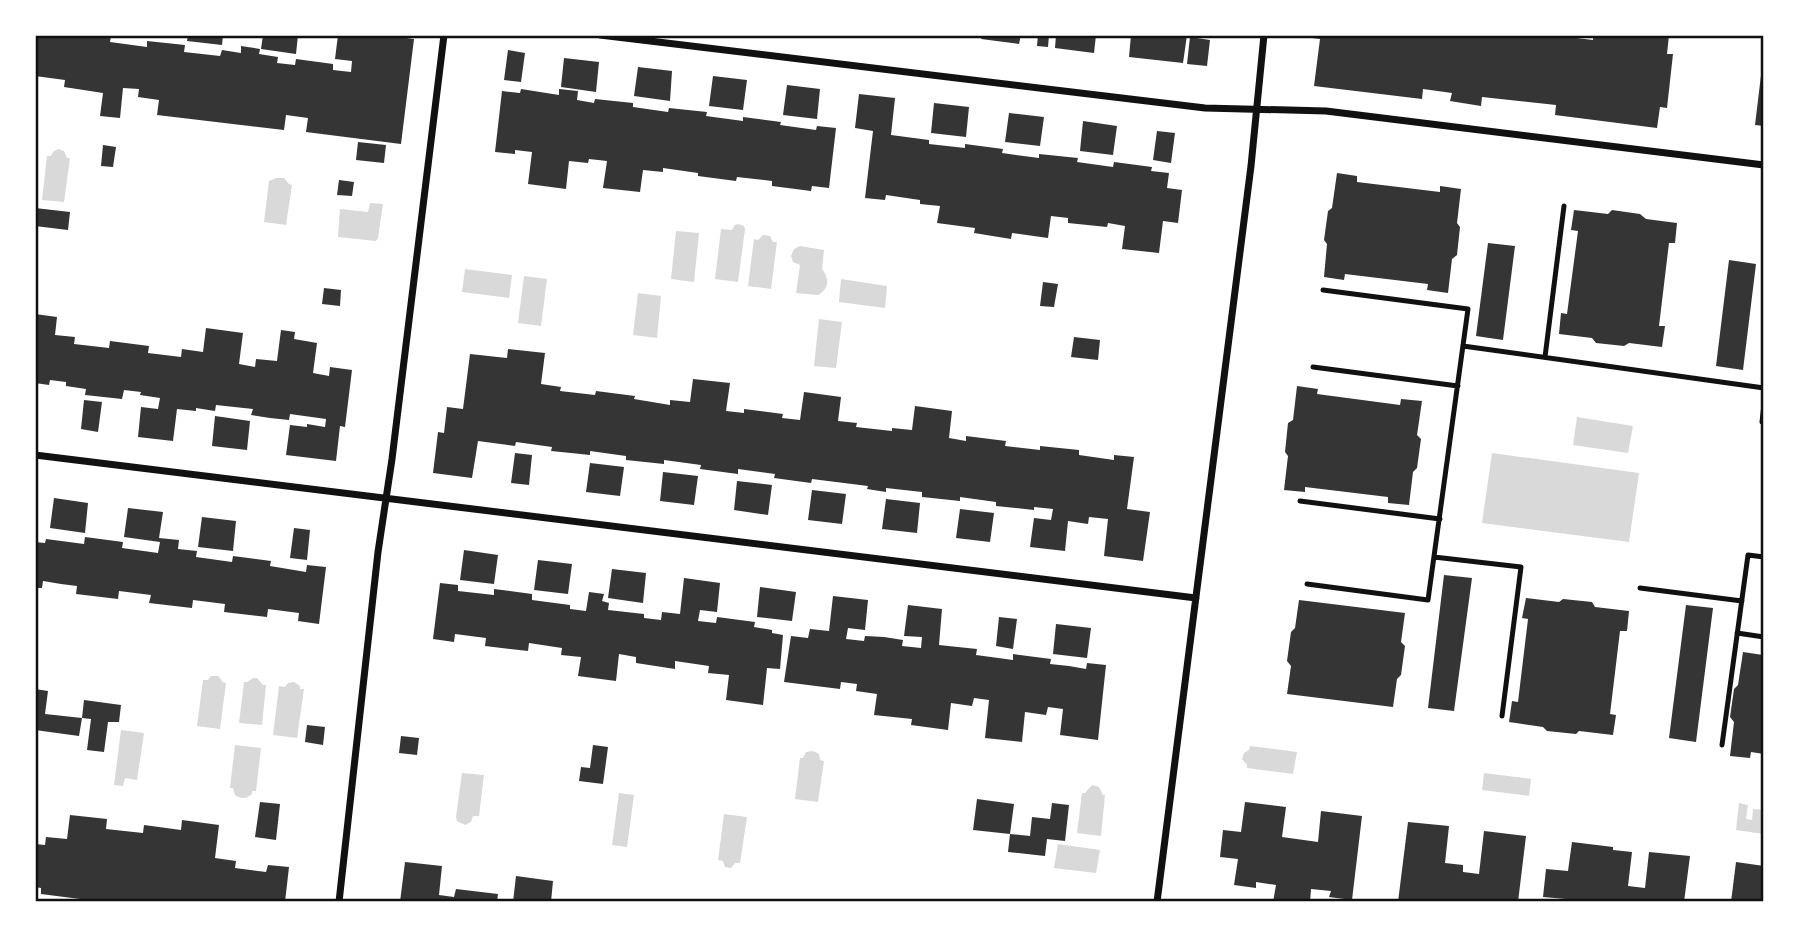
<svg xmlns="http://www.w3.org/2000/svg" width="1799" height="937" viewBox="0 0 1799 937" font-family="'Fira Sans',sans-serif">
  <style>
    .water { fill: #d9d9d9 }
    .building { fill: #353535 }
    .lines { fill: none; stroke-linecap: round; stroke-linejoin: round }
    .service { stroke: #111; stroke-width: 5 }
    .minor { stroke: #111; stroke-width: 7 }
    .neatline { fill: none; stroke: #111; stroke-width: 2.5 }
  </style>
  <rect width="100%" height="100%" fill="#fff"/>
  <!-- water -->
  <path class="water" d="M 58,149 L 64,151 L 67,158 L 70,158 L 64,202 L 42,200 L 47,156 L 51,156 L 53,152 Z
    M 276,178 L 284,178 L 289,184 L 292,185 L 286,225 L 264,222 L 269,181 Z
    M 370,203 L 383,204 L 378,238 L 376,241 L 338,237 L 340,209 L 368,212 Z
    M 738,224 L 744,226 L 745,229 L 738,282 L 715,279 L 721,229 L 732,230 L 735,225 Z
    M 676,231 L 699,233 L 694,282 L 671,279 Z
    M 763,235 L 770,236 L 773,242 L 777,242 L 771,289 L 748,286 L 754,239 L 758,240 Z
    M 800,246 L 824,250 L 822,269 C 830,279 829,289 818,295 L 796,293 L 800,265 L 793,262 L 791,256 L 794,249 Z
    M 465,269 L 512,275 L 509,298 L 462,292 Z
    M 524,276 L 547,279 L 541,326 L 518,323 Z
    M 841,279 L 887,286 L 885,308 L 839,302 Z
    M 638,293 L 661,296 L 657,338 L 633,335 Z
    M 819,319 L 842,322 L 836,368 L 814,366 Z
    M 1577,417 L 1633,426 L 1628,453 L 1573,445 Z
    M 1492,453 L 1639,473 L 1629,542 L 1482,523 Z
    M 211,676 L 218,676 L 221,679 L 222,682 L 226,683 L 220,729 L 197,726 L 203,680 L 208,680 Z
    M 253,678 L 257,678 L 263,685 L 266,685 L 262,725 L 239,723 L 244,682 L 247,682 Z
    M 294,682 L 300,686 L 300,689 L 304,689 L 297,738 L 273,735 L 279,686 L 285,687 L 288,683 Z
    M 121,730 L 144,733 L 137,780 L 125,778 L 123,786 L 114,785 Z
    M 235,745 L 261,748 L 256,791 L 252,791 L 252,794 C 246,799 241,799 235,795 L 233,788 L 230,788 Z
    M 1250,746 L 1297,752 L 1293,774 L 1247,768 L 1247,765 L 1242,759 L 1244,753 L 1249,750 Z
    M 813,751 L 819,754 L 820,760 L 824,761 L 818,802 L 795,799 L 800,758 L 803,758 L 806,752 Z
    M 462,773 L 484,775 L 479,816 L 473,816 L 471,822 L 465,825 L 457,821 L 456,817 Z
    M 1484,773 L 1531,779 L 1529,796 L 1482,790 Z
    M 1092,785 L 1099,787 L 1103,795 L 1105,795 L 1101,836 L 1077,833 L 1082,793 L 1085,793 Z
    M 619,793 L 634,795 L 627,847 L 612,845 Z
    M 1739,803 L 1748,805 L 1746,819 L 1752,820 L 1753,809 L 1764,810 L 1764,834 L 1736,830 Z
    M 724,814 L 747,817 L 740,863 L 735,863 L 731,868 L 725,867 L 723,861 L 718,860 Z
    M 1058,844 L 1100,850 L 1096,873 L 1054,868 Z"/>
  <!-- building -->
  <path class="building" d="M 35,35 L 73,38 L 73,35 L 111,36 L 110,42 L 147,47 L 147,41 L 185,45 L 184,52 L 220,56 L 222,50 L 241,53 L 241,46 L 260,49 L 259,54 L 278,57 L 277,63 L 295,65 L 296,59 L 333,64 L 333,70 L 351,72 L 352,61 L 335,59 L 338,35 L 385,35 L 414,39 L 401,144 L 306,132 L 308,118 L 286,115 L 284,130 L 157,115 L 159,100 L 138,97 L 139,89 L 123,88 L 120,118 L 100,116 L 103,93 L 64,87 L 65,80 L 35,76 Z
    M 188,35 L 223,35 L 222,45 L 187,41 Z
    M 263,35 L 298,35 L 296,54 L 261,49 Z
    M 982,35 L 1021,35 L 1019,44 L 981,39 Z
    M 1038,35 L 1049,35 L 1048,47 L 1037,46 Z
    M 1056,35 L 1096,35 L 1094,53 L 1055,48 Z
    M 1131,35 L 1187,35 L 1183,63 L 1129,57 Z
    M 1312,35 L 1569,35 L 1569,37 L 1593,40 L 1593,35 L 1669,35 L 1667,54 L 1673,54 L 1667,108 L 1660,107 L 1657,128 L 1555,115 L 1556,105 L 1482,97 L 1481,106 L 1450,101 L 1452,93 L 1423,89 L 1422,99 L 1314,86 L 1320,39 L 1312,38 Z
    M 1190,37 L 1210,40 L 1207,66 L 1187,64 Z
    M 508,50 L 525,53 L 521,82 L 504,80 Z
    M 564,58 L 599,62 L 596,92 L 561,87 Z
    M 638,67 L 672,71 L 670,101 L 634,96 Z
    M 1762,67 L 1764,68 L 1764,126 L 1755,125 Z
    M 713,76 L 747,80 L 743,110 L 709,106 Z
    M 787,85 L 820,89 L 817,119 L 783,115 Z
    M 521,89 L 559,95 L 559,89 L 578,91 L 577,100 L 594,103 L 595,99 L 633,103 L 633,107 L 668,112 L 669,108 L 707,112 L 706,116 L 743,121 L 743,117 L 781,122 L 780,125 L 816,130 L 817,126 L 836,128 L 829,188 L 812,186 L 811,191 L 772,186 L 772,181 L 737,177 L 736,181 L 698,176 L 698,173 L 663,168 L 663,172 L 643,170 L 640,192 L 603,188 L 607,161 L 589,159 L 588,163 L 569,161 L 566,189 L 528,184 L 532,152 L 515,150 L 515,154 L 495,152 L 502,91 L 520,93 Z
    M 859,94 L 895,98 L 891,135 L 929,140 L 929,144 L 965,148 L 965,144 L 1003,149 L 1002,153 L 1039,158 L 1039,154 L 1078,158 L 1077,162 L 1113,167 L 1114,162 L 1152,167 L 1151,171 L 1169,173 L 1167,188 L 1182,190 L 1178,223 L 1163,221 L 1159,253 L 1122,249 L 1125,226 L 1108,223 L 1107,227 L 1068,223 L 1068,218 L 1051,216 L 1048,238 L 1012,233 L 1011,239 L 974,233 L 975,228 L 937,223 L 940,206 L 920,204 L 920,200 L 886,195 L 885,200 L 865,198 L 873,131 L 855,128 Z
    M 934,103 L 969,107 L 966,137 L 931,133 Z
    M 1009,113 L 1044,117 L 1040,146 L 1005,142 Z
    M 1083,121 L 1117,126 L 1113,155 L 1080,151 Z
    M 1157,131 L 1175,133 L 1171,163 L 1153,160 Z
    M 358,142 L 386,145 L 384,163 L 356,160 Z
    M 103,145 L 116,147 L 113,167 L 101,166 Z
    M 1337,173 L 1357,176 L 1357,182 L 1440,192 L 1440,186 L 1461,189 L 1457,223 L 1460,227 L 1457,255 L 1452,259 L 1448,293 L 1427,290 L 1428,284 L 1345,274 L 1344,280 L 1324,277 L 1327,244 L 1324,240 L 1328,211 L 1332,208 Z
    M 339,180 L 354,182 L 352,196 L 337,195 Z
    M 35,208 L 70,212 L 68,230 L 35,226 Z
    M 1574,210 L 1608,214 L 1612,210 L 1640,214 L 1646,219 L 1677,223 L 1675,243 L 1669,243 L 1659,326 L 1665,326 L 1662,347 L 1629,343 L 1624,346 L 1596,343 L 1592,338 L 1559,334 L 1561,313 L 1567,314 L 1578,231 L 1571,230 Z
    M 1488,243 L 1515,246 L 1503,340 L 1476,336 Z
    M 1729,260 L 1756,264 L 1743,370 L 1716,366 Z
    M 1043,282 L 1058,284 L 1054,307 L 1040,306 Z
    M 324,288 L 341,290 L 340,306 L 322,304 Z
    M 35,314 L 57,317 L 55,335 L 75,337 L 74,344 L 109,348 L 110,341 L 149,346 L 148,353 L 181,357 L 182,349 L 203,352 L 206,328 L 243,333 L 239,364 L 255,367 L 256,359 L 277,361 L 281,330 L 295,332 L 294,339 L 317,343 L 313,373 L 329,376 L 330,367 L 352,370 L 345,427 L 340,426 L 336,461 L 286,455 L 290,425 L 307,427 L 307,424 L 325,427 L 326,419 L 290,414 L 289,420 L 270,418 L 251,415 L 253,409 L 216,405 L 215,411 L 196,408 L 196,411 L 177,409 L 173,441 L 138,437 L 141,407 L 158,409 L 160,398 L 140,395 L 141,392 L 124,390 L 122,399 L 85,395 L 86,389 L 66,386 L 66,382 L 50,380 L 49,385 L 35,383 Z
    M 1074,337 L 1100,340 L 1098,360 L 1071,357 Z
    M 508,349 L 545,353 L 541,384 L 561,387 L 560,391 L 595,395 L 596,391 L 635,396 L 634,399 L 670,405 L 670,400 L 690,402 L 693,379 L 730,383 L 726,411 L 744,413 L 744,409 L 783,414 L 782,418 L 800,420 L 804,392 L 841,397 L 838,421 L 857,423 L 856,427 L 892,431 L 892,428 L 912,430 L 915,406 L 952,411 L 949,438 L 966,441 L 966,436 L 1006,441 L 1005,446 L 1040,450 L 1040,446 L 1079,450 L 1079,455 L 1114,460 L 1114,455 L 1134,457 L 1127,509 L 1150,512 L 1143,561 L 1104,556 L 1108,519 L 1089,517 L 1088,524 L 1068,521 L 1065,551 L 1030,547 L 1034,518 L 1051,520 L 1053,509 L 1034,507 L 1034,510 L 996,506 L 996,502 L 960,497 L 960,501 L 922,497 L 922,492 L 886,488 L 886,492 L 867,489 L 868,486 L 812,479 L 811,483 L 774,478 L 775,474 L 738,469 L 738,474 L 700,469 L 701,465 L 664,460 L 664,464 L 626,460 L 626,456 L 590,451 L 590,455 L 571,453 L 551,451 L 552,447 L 516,442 L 515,446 L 478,441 L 472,478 L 433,473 L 438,432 L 444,433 L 447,407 L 463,409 L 470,354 L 507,358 Z
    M 1297,386 L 1318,389 L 1317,394 L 1400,405 L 1401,399 L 1422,401 L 1417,435 L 1421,439 L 1417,468 L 1413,472 L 1409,505 L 1388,503 L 1388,497 L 1305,487 L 1305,492 L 1284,490 L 1288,456 L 1285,452 L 1288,423 L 1293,420 Z
    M 84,400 L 102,402 L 98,432 L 81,429 Z
    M 215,416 L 250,421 L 247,450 L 212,446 Z
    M 515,453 L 532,455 L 529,485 L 511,483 Z
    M 590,463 L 624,467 L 620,496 L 586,492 Z
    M 663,472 L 698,476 L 694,505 L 660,501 Z
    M 737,481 L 772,485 L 768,515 L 734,510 Z
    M 812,490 L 846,494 L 842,524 L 808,520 Z
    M 54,498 L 88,503 L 85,533 L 50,528 Z
    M 886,499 L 920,503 L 917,533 L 882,529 Z
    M 128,508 L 163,512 L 159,538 L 179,540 L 178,549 L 197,551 L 196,557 L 232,562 L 233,556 L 271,561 L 270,566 L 306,572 L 307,565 L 326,567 L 319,624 L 298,621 L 299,613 L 268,609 L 267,617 L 224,612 L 225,604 L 193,600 L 192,608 L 149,603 L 151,595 L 119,591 L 118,599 L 76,594 L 77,586 L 61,584 L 43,581 L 42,588 L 35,588 L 35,542 L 45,543 L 46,539 L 84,544 L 85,537 L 123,542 L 122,548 L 158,553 L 160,542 L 124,537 Z
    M 960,509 L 994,513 L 990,542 L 956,538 Z
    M 202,517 L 236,521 L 233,551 L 198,547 Z
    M 294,528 L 310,530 L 307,560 L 290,558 Z
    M 464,550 L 498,555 L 494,584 L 460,580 Z
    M 538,560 L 572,564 L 568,594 L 534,590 Z
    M 612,569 L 646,573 L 643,603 L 608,598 Z
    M 1444,575 L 1472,578 L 1454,711 L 1428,708 Z
    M 684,578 L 720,583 L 717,612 L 700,610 L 698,621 L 716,623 L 717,617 L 755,622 L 754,627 L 772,630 L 772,633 L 783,635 L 780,669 L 767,668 L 763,705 L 726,700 L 729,675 L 708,673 L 709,666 L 675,661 L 675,669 L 636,663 L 636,657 L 619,654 L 616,681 L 578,676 L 581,657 L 561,655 L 562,648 L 529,643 L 528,651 L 485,646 L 486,638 L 455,634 L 454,642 L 433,639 L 440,583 L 458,585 L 458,591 L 494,595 L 494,589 L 532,594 L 532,600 L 570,605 L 570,609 L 586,611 L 589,592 L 604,594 L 602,601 L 609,603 L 608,610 L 644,614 L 644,618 L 661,620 L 662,612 L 680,614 Z
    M 760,587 L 796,592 L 792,621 L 757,617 Z
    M 833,596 L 868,600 L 865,630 L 848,628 L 846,639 L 864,641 L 865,636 L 884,637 L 903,640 L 902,646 L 921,648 L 922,637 L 904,636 L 908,605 L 942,609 L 939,645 L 977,649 L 976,655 L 1013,660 L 1013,654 L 1051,659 L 1050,664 L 1069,666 L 1086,669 L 1087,663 L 1106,665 L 1098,740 L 1060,735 L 1063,709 L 1048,707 L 1046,715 L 1025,712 L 1022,742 L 985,738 L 989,700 L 974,698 L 972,706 L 951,703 L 948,730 L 911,725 L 912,719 L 874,715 L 877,694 L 856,691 L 857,684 L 841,682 L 840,689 L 784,682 L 791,636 L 808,638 L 810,629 L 829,631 Z
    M 1526,598 L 1559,602 L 1563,599 L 1592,602 L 1595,607 L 1629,611 L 1627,631 L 1620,631 L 1610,714 L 1616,715 L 1613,735 L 1579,731 L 1576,734 L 1547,731 L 1543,727 L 1509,722 L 1512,701 L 1518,702 L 1528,619 L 1522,618 Z
    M 1299,600 L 1405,613 L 1401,642 L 1405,646 L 1401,675 L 1397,679 L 1393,707 L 1287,694 L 1291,666 L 1287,661 L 1291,632 L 1295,628 Z
    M 1686,605 L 1713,608 L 1696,742 L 1669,738 Z
    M 999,617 L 1017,619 L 1013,649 L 996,646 Z
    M 1056,624 L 1091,628 L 1087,658 L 1053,654 Z
    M 1743,652 L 1763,655 L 1762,661 L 1764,661 L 1764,754 L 1751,752 L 1750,758 L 1730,756 L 1734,722 L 1730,717 L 1734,689 L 1738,685 Z
    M 35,689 L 48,691 L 45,714 L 82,718 L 84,700 L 121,705 L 119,722 L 108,722 L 104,752 L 87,750 L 91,719 L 82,718 L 79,736 L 35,730 Z
    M 307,725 L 325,727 L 323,745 L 305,742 Z
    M 401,736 L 419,738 L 417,755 L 399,753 Z
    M 593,745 L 608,747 L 603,784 L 579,781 L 581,767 L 590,768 Z
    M 977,799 L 1014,804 L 1010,834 L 973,830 Z
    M 260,802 L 280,804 L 276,840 L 255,837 Z
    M 1245,802 L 1286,807 L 1282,837 L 1318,842 L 1321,811 L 1362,816 L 1352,900 L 1329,897 L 1331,891 L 1311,889 L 1310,902 L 1273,902 L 1276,885 L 1256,882 L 1256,888 L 1234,885 L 1238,859 L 1220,857 L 1223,830 L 1241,832 Z
    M 1052,803 L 1069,805 L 1065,841 L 1047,839 L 1045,856 L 1008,852 L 1010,834 L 1030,836 L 1032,817 L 1050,819 Z
    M 70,815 L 107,819 L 106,829 L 143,833 L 144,825 L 181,830 L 182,820 L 219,825 L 215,858 L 236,861 L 235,868 L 266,872 L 268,865 L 289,867 L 285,902 L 79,902 L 80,899 L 41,894 L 41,888 L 35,887 L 35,844 L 45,845 L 46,837 L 67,839 Z
    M 1408,822 L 1449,826 L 1445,863 L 1463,865 L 1463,872 L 1479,874 L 1484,831 L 1526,836 L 1518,902 L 1398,902 Z
    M 1572,842 L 1613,847 L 1613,850 L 1632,852 L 1628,886 L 1645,888 L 1649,852 L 1690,856 L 1684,902 L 1565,902 L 1566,899 L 1543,897 L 1546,869 L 1568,871 Z
    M 405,862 L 442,866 L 439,895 L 454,897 L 456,889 L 498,894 L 497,902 L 400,902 Z
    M 1736,862 L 1764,866 L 1764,902 L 1731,902 Z
    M 516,876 L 553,881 L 551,902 L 513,902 Z"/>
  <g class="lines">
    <!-- service -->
    <path class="service" d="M 1463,346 L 1764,388
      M 1545,357 L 1564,206
      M 1313,367 L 1458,386
      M 1764,404 L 1762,422 L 1764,422
      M 1300,501 L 1440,519
      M 1434,557 L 1521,567 L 1502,716
      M 1307,584 L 1428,600 L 1468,309 L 1323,290
      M 1640,588 L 1742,601
      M 1737,633 L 1764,637
      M 1722,745 L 1748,555 L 1764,557"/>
    <!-- minor -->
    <path class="minor" d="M 600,35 L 1205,108 L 1326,111 L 1764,165
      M 35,455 L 1196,598
      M 339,902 L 378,552 L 392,459 L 444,35
      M 1157,902 L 1251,166 L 1264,35"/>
  </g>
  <!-- border -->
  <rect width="1799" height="937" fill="none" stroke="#ffffff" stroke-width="74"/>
  <rect x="37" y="37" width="1725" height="863" class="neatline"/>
</svg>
